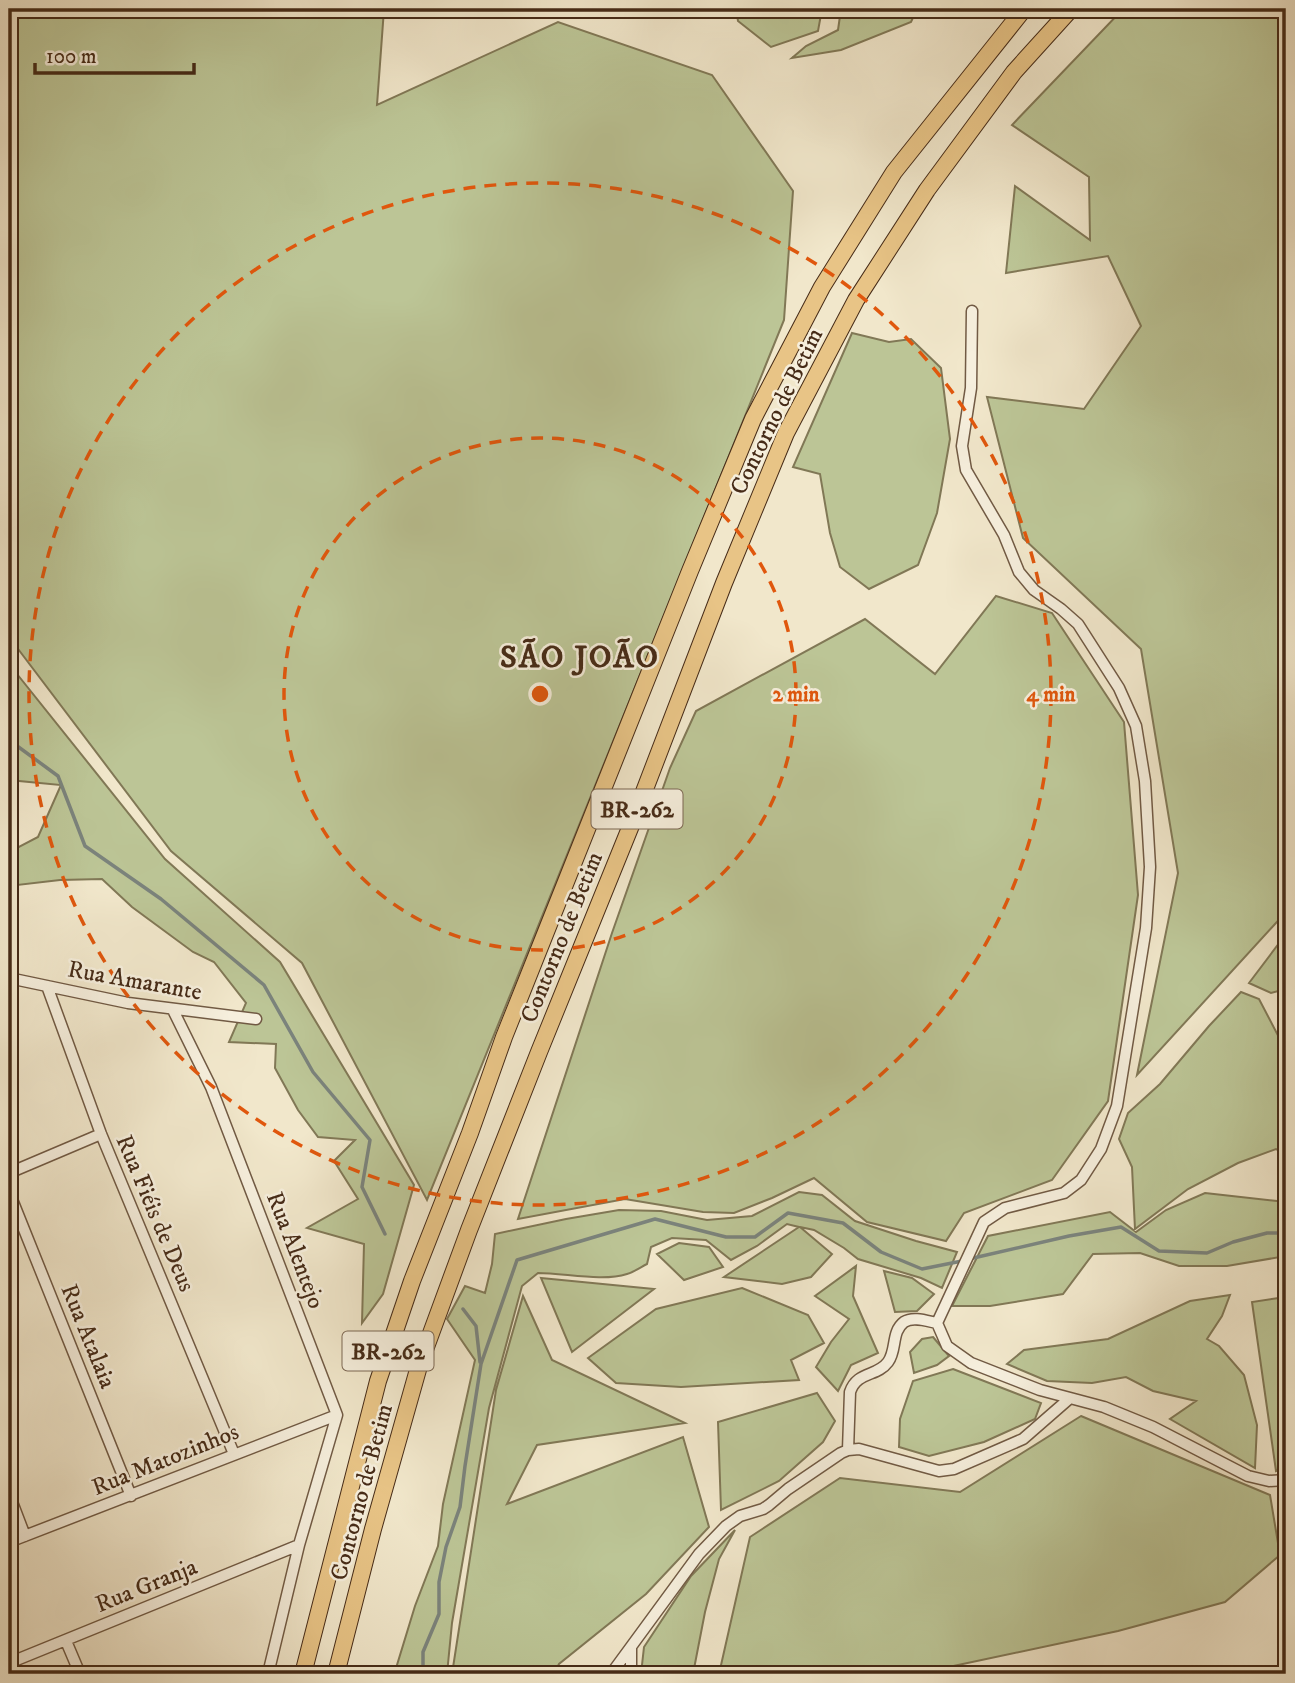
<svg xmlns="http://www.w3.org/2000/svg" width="1295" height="1683" viewBox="0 0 1295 1683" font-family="'IM FELL DW Pica',serif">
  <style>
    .green { fill: #bcc596; stroke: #817856; stroke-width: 2 }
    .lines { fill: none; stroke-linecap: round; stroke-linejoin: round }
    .stream { stroke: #7b837c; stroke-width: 3.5 }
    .minor-casing { stroke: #715a44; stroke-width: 13 }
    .highway-casing { stroke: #462b17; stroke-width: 18 }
    .minor { stroke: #f6efdd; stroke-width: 10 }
    .highway { stroke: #e8c486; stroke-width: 16 }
    .ring { fill: none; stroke: #e0570d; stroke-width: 3.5; stroke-dasharray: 12 9 }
    .labels { text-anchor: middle; stroke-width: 5; stroke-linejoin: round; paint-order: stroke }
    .shield { fill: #f6efdd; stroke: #7b6652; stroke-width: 2 }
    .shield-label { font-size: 23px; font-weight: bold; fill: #462b17 }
    .street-label { font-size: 24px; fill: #462b17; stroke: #f6efdd }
    .district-label { font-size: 32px; font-weight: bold; letter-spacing: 2px; fill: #462b17; stroke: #f6efdd }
    .centre { fill: #e0570d; stroke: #f6efdd; stroke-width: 3.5 }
    .ring-label { font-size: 21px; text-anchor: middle; font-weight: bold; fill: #e0570d; stroke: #f6efdd; stroke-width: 5; stroke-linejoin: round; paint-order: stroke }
  </style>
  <rect width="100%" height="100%" fill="#f1e7cb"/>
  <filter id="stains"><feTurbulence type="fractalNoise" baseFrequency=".00286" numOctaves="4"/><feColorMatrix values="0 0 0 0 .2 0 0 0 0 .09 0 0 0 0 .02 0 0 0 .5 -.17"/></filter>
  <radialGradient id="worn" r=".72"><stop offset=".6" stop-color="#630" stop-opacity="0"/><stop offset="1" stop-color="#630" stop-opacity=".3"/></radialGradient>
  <!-- green -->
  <path class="green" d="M 9,9 L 384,9 L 377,105 L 558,22 L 712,75 L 793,191 L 784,320 L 427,1200 L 302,963 L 171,851 L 9,637 Z
    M 736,9 L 822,9 L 818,31 L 771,47 L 738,21 Z
    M 841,9 L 917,9 L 911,22 L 841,50 L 792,58 L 806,46 L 838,30 Z
    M 1123,9 L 1286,9 L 1286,912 L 1137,1075 L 1178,873 L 1141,649 L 1023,538 L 987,397 L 1084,409 L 1141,326 L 1108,256 L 1006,273 L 1015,186 L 1090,240 L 1089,177 L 1012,125 Z
    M 852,333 L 889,342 L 911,339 L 941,368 L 950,439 L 937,513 L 918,565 L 869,589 L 840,567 L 830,533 L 820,474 L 793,467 Z
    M 996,596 L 1052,613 L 1124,722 L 1138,895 L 1108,1101 L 1052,1180 L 964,1213 L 946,1241 L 867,1222 L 814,1178 L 772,1198 L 734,1213 L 703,1212 L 625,1199 L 518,1219 L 612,933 L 670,768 L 696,711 L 865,619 L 935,674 Z
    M 9,664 L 165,859 L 280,962 L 414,1185 L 383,1294 L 362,1323 L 364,1244 L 307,1228 L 358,1199 L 334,1161 L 355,1140 L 318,1137 L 298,1110 L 275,1068 L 276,1044 L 229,1042 L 246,1003 L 214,962 L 193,952 L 132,907 L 102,879 L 60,880 L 9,886 L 9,852 L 38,837 L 61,785 L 9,780 Z
    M 1286,934 L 1286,989 L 1271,993 L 1249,983 Z
    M 1241,992 L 1259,999 L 1283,1045 L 1286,1047 L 1286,1154 L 1276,1149 L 1238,1163 L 1188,1189 L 1135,1229 L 1132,1167 L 1119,1139 L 1128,1113 L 1160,1084 L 1209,1026 Z
    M 799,1192 L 822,1195 L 855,1221 L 916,1241 L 957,1252 L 942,1288 L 921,1278 L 858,1259 L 844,1248 L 814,1230 L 800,1227 L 832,1254 L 811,1277 L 782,1284 L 724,1277 L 799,1227 L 787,1224 L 757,1246 L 731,1260 L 706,1240 L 672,1238 L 651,1247 L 647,1264 C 641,1267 634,1272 627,1274 C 602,1282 565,1273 538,1273 L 522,1286 L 489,1408 L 452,1623 L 447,1674 L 396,1674 L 397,1665 L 415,1606 L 438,1546 L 443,1504 L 475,1360 L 447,1319 L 465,1286 L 485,1293 L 492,1264 L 495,1234 L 566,1219 L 619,1210 L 661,1211 L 707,1220 L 752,1216 Z
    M 1205,1193 L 1286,1202 L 1286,1256 L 1227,1266 L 1179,1266 L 1140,1253 L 1093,1254 L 1063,1294 L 990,1306 L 952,1306 L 988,1236 L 1110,1212 L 1136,1232 L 1166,1210 Z
    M 679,1243 L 709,1247 L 723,1267 L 684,1280 L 657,1254 Z
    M 856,1266 L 853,1296 L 878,1353 L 851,1365 L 838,1391 L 816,1367 L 831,1342 L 849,1319 L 815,1296 Z
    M 884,1271 L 912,1278 L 934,1294 L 917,1311 L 895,1312 Z
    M 541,1278 L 654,1289 L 572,1352 Z
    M 742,1288 L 808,1315 L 824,1343 L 791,1360 L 799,1380 L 681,1387 L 616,1383 L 588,1358 L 656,1309 Z
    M 1230,1295 L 1222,1316 L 1207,1339 L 1219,1346 L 1244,1375 L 1257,1425 L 1255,1468 L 1170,1419 L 1196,1401 L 1153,1391 L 1126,1377 L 1092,1383 L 1047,1381 L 1007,1364 L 1024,1350 L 1108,1339 L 1190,1301 Z
    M 523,1296 L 552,1360 L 685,1423 L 537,1445 L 507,1504 L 683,1437 L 709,1527 L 646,1594 L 559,1664 L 554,1674 L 452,1674 L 496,1390 Z
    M 1286,1297 L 1286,1467 L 1276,1471 L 1252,1302 Z
    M 933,1337 L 949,1356 L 937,1365 L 914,1373 L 910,1352 L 922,1339 Z
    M 953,1369 L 1041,1403 L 1035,1419 L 984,1442 L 929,1456 L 899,1447 L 900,1419 L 913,1381 Z
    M 817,1393 L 835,1421 L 823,1442 L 779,1481 L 721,1510 L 718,1422 Z
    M 1081,1416 L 1270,1495 L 1280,1555 L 1225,1602 L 1118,1631 L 944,1668 L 923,1674 L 719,1674 L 750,1537 L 840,1478 L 960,1492 Z
    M 735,1530 L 719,1559 L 705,1612 L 693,1674 L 641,1674 L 644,1647 L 691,1576 Z"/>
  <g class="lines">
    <!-- stream -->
    <path class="stream" d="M 9,740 L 58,776 L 85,846 L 161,899 L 264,985 L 313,1072 L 370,1140 L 362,1187 L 385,1234
      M 969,1259 L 1069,1236 L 1121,1227 L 1159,1251 L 1207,1253 L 1233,1242 L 1267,1233 L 1286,1233
      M 463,1309 L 476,1326 L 480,1362
      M 423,1674 L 423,1652 L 439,1614 L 439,1582 L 446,1547 L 460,1507 L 465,1466 L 481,1364 L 517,1260 L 655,1219 L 726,1237 L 755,1237 L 788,1213 L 843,1223 L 881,1252 L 922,1269 L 962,1261"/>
    <defs>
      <path id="minor" d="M 972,311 L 971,388 L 962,446 L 966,470 L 1004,535 L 1019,572 L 1034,590 L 1061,609 L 1078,624 L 1119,688 L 1136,726 L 1145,781 L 1150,867 L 1146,928 L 1117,1106 L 1101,1149 L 1081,1180 L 1064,1193 L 1005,1208 L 984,1222 L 937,1323 L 947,1346 L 971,1363 L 1040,1390 L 1104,1407 L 1153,1427 L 1248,1476 L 1269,1481 L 1286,1480
        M 9,978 L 128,1003 L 256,1019
        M 47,986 L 101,1134 L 234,1454
        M 173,1010 L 211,1087 L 337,1415 L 299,1545 L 268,1674
        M 9,1173 L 101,1134
        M 9,1192 L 131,1496
        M 848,1450 L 850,1392 C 857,1371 877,1377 888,1362 C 897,1350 891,1332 904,1322 C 913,1316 927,1321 937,1323
        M 9,1494 L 25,1536
        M 9,1542 L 337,1415
        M 66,1641 L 80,1674
        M 631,1648 L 631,1674
        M 9,1663 L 299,1545
        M 611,1674 L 699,1554 L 726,1526 L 740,1516 L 763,1509 L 769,1505 L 788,1489 L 841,1453 L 848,1450 L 859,1449 L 939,1471 L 954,1469 L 1023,1439 L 1070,1398"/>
      <path id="highway" d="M 303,1674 L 378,1381 L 412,1281 L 470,1133 L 504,1037 L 690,571 L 753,419 L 822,287 L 894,172 L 1024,9
        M 336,1674 L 373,1529 L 419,1366 L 469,1230 L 539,1052 L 632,823 L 724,583 L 786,433 L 856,300 L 927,190 L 1014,72 L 1071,9"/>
    </defs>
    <!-- minor casing -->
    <use href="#minor" class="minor-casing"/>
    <!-- highway casing -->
    <use href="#highway" class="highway-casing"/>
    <!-- minor -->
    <use href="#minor" class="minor"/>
    <!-- highway -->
    <use href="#highway" class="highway"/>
  </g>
  <!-- distance rings -->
  <g class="ring">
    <circle cx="540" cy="694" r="256"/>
    <circle cx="540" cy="694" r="511"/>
  </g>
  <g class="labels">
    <!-- shield labels -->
    <g class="shield">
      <rect x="591.5" y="789.5" width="91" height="39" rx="5"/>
      <rect x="342.5" y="1331.5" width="91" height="39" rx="5"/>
    </g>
    <g class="shield-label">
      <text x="637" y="817">BR-262</text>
      <text x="388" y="1359">BR-262</text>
    </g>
    <!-- street labels -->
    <g class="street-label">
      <text transform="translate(776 411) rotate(-64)" y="8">Contorno de Betim</text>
      <text transform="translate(561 937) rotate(-68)" y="8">Contorno de Betim</text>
      <text transform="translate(135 980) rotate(10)" y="8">Rua Amarante</text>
      <text transform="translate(156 1213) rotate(67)" y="8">Rua Fiéis de Deus</text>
      <text transform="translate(296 1250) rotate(69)" y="8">Rua Alentejo</text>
      <text transform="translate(89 1336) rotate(68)" y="8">Rua Atalaia</text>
      <text transform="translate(165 1459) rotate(-22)" y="8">Rua Matozinhos</text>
      <text transform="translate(361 1492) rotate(-75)" y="8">Contorno de Betim</text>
      <text transform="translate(146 1585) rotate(-22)" y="8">Rua Granja</text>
    </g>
    <!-- district labels -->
    <g class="district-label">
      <text x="580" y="667">SÃO JOÃO</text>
    </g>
  </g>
  <circle cx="540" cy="694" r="10" class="centre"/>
  <g class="ring-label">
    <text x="796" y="701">2 min</text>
    <text x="1051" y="701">4 min</text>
  </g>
  <!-- margin -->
  <rect width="1295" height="1683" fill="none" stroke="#f1e7cb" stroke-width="35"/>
  <rect x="10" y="10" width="1274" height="1662" fill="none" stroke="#462b17" stroke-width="3.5"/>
  <rect x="18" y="18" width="1260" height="1648" fill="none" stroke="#462b17" stroke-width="2"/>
  <!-- scale -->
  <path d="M35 63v10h159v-10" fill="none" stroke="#462b17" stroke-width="3.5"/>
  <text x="46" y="63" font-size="21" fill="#462b17" stroke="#f6efdd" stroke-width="5" paint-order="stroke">100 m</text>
  <rect width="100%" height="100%" filter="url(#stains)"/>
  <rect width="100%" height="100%" fill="url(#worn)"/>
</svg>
